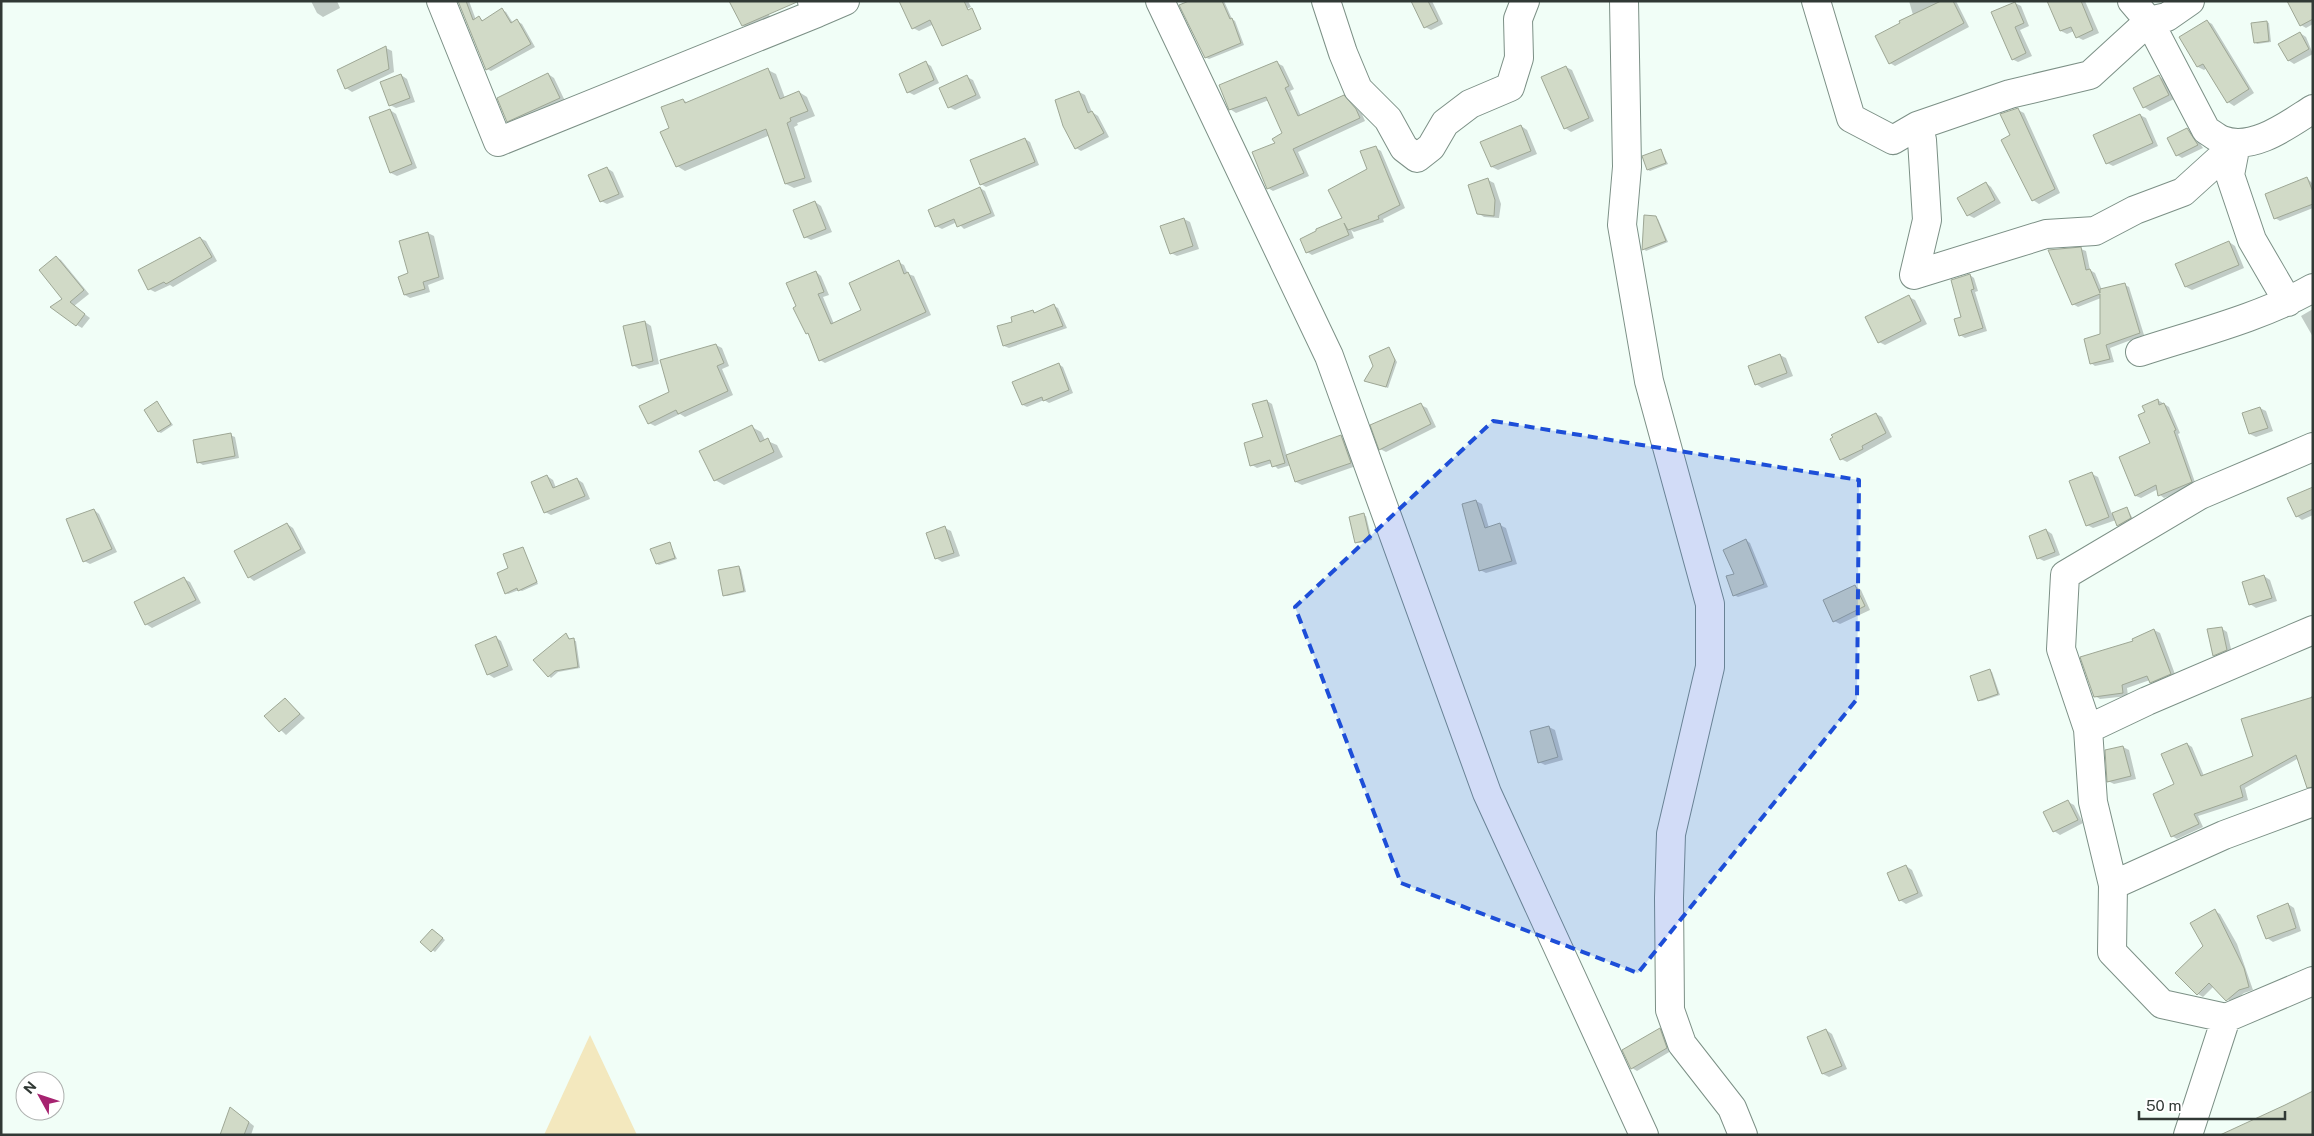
<svg xmlns="http://www.w3.org/2000/svg" width="2314" height="1136" viewBox="0 0 2314 1136" font-family="'Public Sans',sans-serif">
  <style>
    .green { fill: #f3e8be }
    .shadow { fill: #0003 }
    .building { fill: #d1dac7; stroke: #9ea795 }
    .lines { fill: none; stroke-linecap: round; stroke-linejoin: round }
    .minor-casing { stroke: #7c9086; stroke-width: 30 }
    .minor { stroke: #fff; stroke-width: 28 }
    .marked { fill: #1d4ed8; fill-opacity: 0.2; stroke: #1d4ed8; stroke-width: 4; stroke-dasharray: 10 6; stroke-linejoin: round }
  </style>
  <rect width="100%" height="100%" fill="#f1fef7"/>
  <!-- green -->
  <path class="green" d="M 590,1035 L 637,1135 L 544,1135 Z"/>
  <!-- shadow -->
  <path class="shadow" d="M 311,1 L 337,1 L 340,8 L 323,17 L 317,13 Z
    M 459,1 L 469,1 L 476,20 L 479,18 L 484,21 L 502,10 L 506,12 L 513,23 L 517,21 L 522,24 L 535,47 L 491,71 L 487,69 Z
    M 761,1 L 772,20 L 749,29 L 743,25 Z
    M 903,1 L 968,1 L 971,7 L 919,31 L 913,28 Z
    M 1192,1 L 1224,1 L 1232,19 L 1235,21 L 1244,45 L 1209,59 L 1205,57 Z
    M 1413,1 L 1432,1 L 1443,24 L 1431,30 L 1425,27 Z
    M 1909,1 L 1956,1 L 1969,27 L 1895,66 L 1890,63 L 1913,15 Z
    M 2048,1 L 2085,1 L 2099,33 L 2083,40 L 2077,37 L 2074,31 L 2067,34 L 2061,31 Z
    M 2313,1 L 2313,24 L 2306,28 L 2301,25 Z
    M 2015,3 L 2021,6 L 2029,26 L 2020,30 L 2032,56 L 2018,62 L 2012,59 Z
    M 2207,21 L 2212,24 L 2254,93 L 2234,106 L 2228,102 L 2207,68 L 2204,70 L 2198,67 L 2180,37 Z
    M 2267,22 L 2269,23 L 2271,42 L 2257,44 L 2255,42 Z
    M 2300,33 L 2306,37 L 2313,54 L 2294,64 L 2288,60 Z
    M 386,48 L 392,51 L 394,72 L 352,92 L 346,88 L 338,70 Z
    M 926,63 L 931,66 L 939,83 L 914,95 L 908,92 Z
    M 1277,63 L 1283,66 L 1294,89 L 1290,91 L 1301,116 L 1344,97 L 1362,114 L 1365,121 L 1298,152 L 1309,176 L 1273,191 L 1268,188 L 1277,144 L 1284,134 L 1269,100 L 1236,113 L 1230,109 Z
    M 1566,67 L 1572,70 L 1594,121 L 1571,132 L 1565,128 Z
    M 768,70 L 776,74 L 785,98 L 799,92 L 807,97 L 815,116 L 797,123 L 798,125 L 794,127 L 812,182 L 794,188 L 786,184 L 770,135 L 685,171 L 677,166 L 662,132 L 670,129 L 683,100 L 688,103 Z
    M 548,74 L 554,78 L 565,101 L 514,124 L 508,121 Z
    M 401,75 L 407,79 L 415,102 L 396,108 L 390,105 Z
    M 967,77 L 973,80 L 981,98 L 955,110 L 949,107 Z
    M 2159,77 L 2165,80 L 2174,99 L 2150,111 L 2144,107 Z
    M 1079,92 L 1085,95 L 1092,112 L 1098,116 L 1109,137 L 1081,151 L 1076,148 Z
    M 390,110 L 396,114 L 417,168 L 397,176 L 391,173 L 370,118 Z
    M 2018,110 L 2024,113 L 2060,193 L 2039,204 L 2033,200 L 2011,136 Z
    M 2140,115 L 2146,118 L 2158,146 L 2113,166 L 2107,163 Z
    M 1521,126 L 1527,130 L 1537,154 L 1498,170 L 1492,167 Z
    M 2187,130 L 2193,133 L 2203,148 L 2182,158 L 2177,155 Z
    M 1025,139 L 1030,142 L 1039,165 L 986,187 L 981,184 Z
    M 1376,148 L 1381,151 L 1405,208 L 1383,219 L 1384,222 L 1354,232 L 1351,230 L 1354,238 L 1312,255 L 1307,252 L 1344,219 L 1368,170 Z
    M 1661,150 L 1668,164 L 1650,171 L 1648,170 Z
    M 607,168 L 613,172 L 624,197 L 607,204 L 601,201 Z
    M 2307,178 L 2313,184 L 2313,208 L 2280,221 L 2275,218 Z
    M 1488,180 L 1494,183 L 1501,204 L 1499,218 L 1484,217 L 1478,213 Z
    M 1986,183 L 1991,187 L 2001,203 L 1974,218 L 1968,215 Z
    M 980,188 L 985,191 L 995,216 L 964,229 L 957,222 L 942,229 L 936,226 Z
    M 815,202 L 821,206 L 832,232 L 811,240 L 805,237 Z
    M 1645,217 L 1658,219 L 1668,242 L 1646,251 L 1644,249 Z
    M 1184,219 L 1190,222 L 1199,249 L 1177,256 L 1171,253 Z
    M 428,233 L 434,236 L 444,279 L 428,285 L 430,292 L 410,298 L 405,295 L 410,274 L 401,242 Z
    M 200,238 L 206,241 L 217,261 L 173,287 L 170,285 L 155,292 L 149,289 Z
    M 2229,242 L 2235,246 L 2244,268 L 2192,290 L 2186,287 Z
    M 2081,249 L 2086,251 L 2090,270 L 2095,273 L 2102,290 L 2125,285 L 2129,287 L 2144,335 L 2110,348 L 2114,362 L 2095,366 L 2091,363 L 2102,335 L 2101,298 L 2078,307 L 2073,304 Z
    M 56,257 L 61,260 L 89,294 L 74,306 L 90,318 L 82,328 L 77,325 L 64,299 Z
    M 898,262 L 904,265 L 908,274 L 914,276 L 931,315 L 825,363 L 820,360 L 811,336 L 807,333 L 797,307 L 816,272 L 821,276 L 829,295 L 823,297 L 834,324 L 863,311 Z
    M 1970,275 L 1974,278 L 1978,291 L 1975,292 L 1987,331 L 1965,338 L 1960,335 Z
    M 1909,297 L 1915,300 L 1927,324 L 1885,345 L 1879,342 Z
    M 1054,306 L 1058,308 L 1067,328 L 1009,348 L 1004,346 L 1014,323 L 1033,311 L 1036,313 Z
    M 2313,309 L 2313,337 L 2301,316 Z
    M 645,322 L 651,326 L 659,364 L 639,369 L 633,365 Z
    M 716,345 L 722,348 L 729,366 L 722,369 L 733,395 L 685,417 L 680,414 L 655,426 L 649,423 L 670,393 Z
    M 1388,348 L 1397,362 L 1388,388 L 1368,381 Z
    M 1780,355 L 1786,358 L 1793,376 L 1762,388 L 1756,384 Z
    M 1058,364 L 1063,367 L 1073,393 L 1049,403 L 1044,400 L 1027,407 L 1023,405 Z
    M 2158,400 L 2169,407 L 2180,433 L 2178,434 L 2196,485 L 2164,498 L 2160,495 L 2158,489 L 2141,498 L 2136,496 L 2120,457 L 2152,444 L 2144,406 Z
    M 1267,401 L 1272,404 L 1287,456 L 1341,437 L 1347,440 L 1356,466 L 1302,485 L 1296,482 L 1291,465 L 1278,469 L 1272,463 L 1257,468 L 1252,465 L 1264,438 Z
    M 157,403 L 173,425 L 161,433 L 159,432 Z
    M 1421,405 L 1427,408 L 1436,427 L 1386,452 L 1380,449 Z
    M 2260,408 L 2266,411 L 2273,431 L 2256,437 L 2250,434 L 2243,414 Z
    M 1876,414 L 1882,417 L 1892,437 L 1847,462 L 1841,459 Z
    M 752,427 L 761,432 L 765,440 L 777,445 L 783,457 L 724,485 L 715,480 Z
    M 230,435 L 235,437 L 239,458 L 203,465 L 198,462 Z
    M 2092,474 L 2098,477 L 2112,514 L 2127,508 L 2133,519 L 2121,526 L 2116,520 L 2093,528 L 2087,525 Z
    M 547,476 L 553,480 L 556,488 L 577,479 L 583,483 L 590,499 L 551,515 L 545,512 Z
    M 2313,488 L 2313,515 L 2302,520 L 2297,516 Z
    M 1476,501 L 1482,504 L 1489,528 L 1500,525 L 1506,528 L 1517,564 L 1486,573 L 1480,570 Z
    M 94,510 L 99,514 L 117,552 L 90,564 L 84,561 Z
    M 1363,515 L 1366,516 L 1372,540 L 1359,543 L 1357,542 Z
    M 287,524 L 293,528 L 306,553 L 254,581 L 249,577 Z
    M 945,528 L 951,531 L 960,556 L 942,562 L 936,558 Z
    M 2046,530 L 2052,534 L 2060,555 L 2044,561 L 2038,558 Z
    M 1746,540 L 1750,543 L 1768,587 L 1738,597 L 1734,595 L 1736,574 Z
    M 670,544 L 677,559 L 659,565 L 657,564 Z
    M 523,548 L 538,584 L 522,591 L 519,590 L 508,594 L 506,593 L 510,569 Z
    M 739,567 L 741,569 L 746,592 L 727,596 L 724,595 Z
    M 2264,576 L 2270,580 L 2277,601 L 2256,608 L 2250,604 Z
    M 184,579 L 190,582 L 201,603 L 152,628 L 146,624 Z
    M 1855,586 L 1861,590 L 1870,610 L 1840,624 L 1834,621 Z
    M 2221,628 L 2227,632 L 2232,653 L 2220,658 L 2214,655 Z
    M 2154,630 L 2160,633 L 2176,677 L 2156,685 L 2150,680 L 2127,688 L 2128,696 L 2100,699 L 2095,696 L 2135,642 Z
    M 566,635 L 571,640 L 576,641 L 580,668 L 558,672 L 551,678 L 549,676 Z
    M 495,637 L 501,641 L 513,670 L 494,678 L 488,674 Z
    M 1990,671 L 1992,672 L 2000,695 L 1982,701 L 1979,700 Z
    M 2311,696 L 2313,696 L 2313,790 L 2308,787 L 2299,758 L 2245,788 L 2248,800 L 2198,816 L 2203,827 L 2177,839 L 2172,836 L 2176,785 L 2187,744 L 2192,747 L 2204,776 L 2254,756 L 2312,699 Z
    M 285,699 L 305,718 L 286,735 L 266,716 Z
    M 1549,727 L 1555,730 L 1563,760 L 1545,765 L 1539,762 Z
    M 2123,747 L 2129,750 L 2136,779 L 2114,784 L 2108,781 Z
    M 2068,802 L 2074,805 L 2083,823 L 2060,835 L 2054,831 Z
    M 1906,866 L 1912,870 L 1923,896 L 1906,904 L 1900,900 Z
    M 2288,904 L 2294,908 L 2301,931 L 2273,942 L 2267,938 Z
    M 2215,911 L 2220,914 L 2237,944 L 2253,990 L 2244,993 L 2232,1003 L 2214,986 L 2203,997 L 2198,994 L 2204,946 Z
    M 435,932 L 445,940 L 435,952 L 422,942 Z
    M 1660,1029 L 1664,1032 L 1671,1051 L 1637,1071 L 1632,1068 Z
    M 1826,1030 L 1832,1034 L 1847,1069 L 1829,1077 L 1823,1074 Z
    M 236,1112 L 254,1126 L 251,1135 L 221,1135 Z"/>
  <!-- building -->
  <path class="building" d="M 458,1 L 466,1 L 473,20 L 479,16 L 482,21 L 502,8 L 511,23 L 517,19 L 531,44 L 486,70 Z
    M 729,1 L 797,1 L 797,2 L 742,26 Z
    M 899,1 L 964,1 L 968,10 L 972,8 L 981,29 L 942,46 L 930,20 L 912,29 Z
    M 1189,1 L 1222,1 L 1230,19 L 1232,18 L 1241,43 L 1205,58 L 1179,5 Z
    M 1411,1 L 1428,1 L 1438,21 L 1424,28 Z
    M 1941,1 L 1953,1 L 1964,23 L 1889,64 L 1875,36 L 1900,23 L 1899,21 Z
    M 2047,1 L 2081,1 L 2093,30 L 2076,38 L 2071,27 L 2060,31 Z
    M 2287,1 L 2313,1 L 2313,19 L 2300,26 Z
    M 2015,2 L 2024,23 L 2015,27 L 2026,53 L 2012,60 L 1991,12 Z
    M 2207,20 L 2249,89 L 2227,103 L 2203,64 L 2197,67 L 2179,37 Z
    M 2267,21 L 2269,41 L 2254,43 L 2251,23 Z
    M 2300,32 L 2309,49 L 2288,61 L 2278,44 Z
    M 386,46 L 389,69 L 345,89 L 337,70 Z
    M 926,61 L 934,80 L 907,93 L 899,74 Z
    M 1277,61 L 1289,86 L 1285,88 L 1298,116 L 1344,95 L 1356,109 L 1360,118 L 1293,149 L 1304,173 L 1267,189 L 1252,152 L 1275,143 L 1272,139 L 1282,133 L 1266,97 L 1229,110 L 1219,85 Z
    M 1566,66 L 1589,118 L 1564,129 L 1541,77 Z
    M 768,68 L 780,99 L 799,91 L 808,111 L 790,118 L 791,121 L 787,123 L 805,178 L 785,184 L 766,129 L 676,167 L 660,132 L 669,128 L 661,107 L 683,99 L 685,103 Z
    M 548,73 L 560,98 L 507,122 L 497,98 Z
    M 401,74 L 410,98 L 389,106 L 380,82 Z
    M 967,75 L 976,95 L 948,108 L 939,88 Z
    M 2159,75 L 2169,95 L 2143,108 L 2133,88 Z
    M 1079,91 L 1088,113 L 1092,111 L 1104,133 L 1075,149 L 1063,126 L 1055,100 Z
    M 2018,108 L 2055,189 L 2032,201 L 2001,140 L 2010,135 L 2000,114 Z
    M 390,109 L 412,164 L 390,173 L 369,117 Z
    M 2140,114 L 2153,143 L 2106,164 L 2093,135 Z
    M 1521,125 L 1531,151 L 1491,167 L 1480,142 Z
    M 2187,128 L 2198,145 L 2176,156 L 2167,138 Z
    M 1025,138 L 1035,162 L 980,185 L 970,160 Z
    M 1376,146 L 1400,205 L 1378,216 L 1379,219 L 1348,230 L 1344,223 L 1349,235 L 1306,253 L 1300,239 L 1316,231 L 1316,229 L 1342,218 L 1328,190 L 1367,169 L 1360,151 Z
    M 1661,149 L 1666,163 L 1647,170 L 1642,156 Z
    M 607,167 L 619,194 L 600,202 L 588,175 Z
    M 2307,177 L 2313,192 L 2313,204 L 2274,219 L 2265,194 Z
    M 1488,178 L 1495,200 L 1494,216 L 1477,214 L 1468,185 Z
    M 1986,182 L 1995,200 L 1967,216 L 1957,198 Z
    M 980,187 L 991,213 L 957,227 L 954,219 L 935,227 L 928,210 Z
    M 815,201 L 826,229 L 804,238 L 793,210 Z
    M 1644,215 L 1656,216 L 1666,241 L 1642,250 Z
    M 1184,218 L 1193,246 L 1170,254 L 1160,226 Z
    M 428,232 L 439,277 L 423,282 L 425,289 L 404,295 L 398,277 L 408,273 L 399,241 Z
    M 200,237 L 212,257 L 166,284 L 164,282 L 148,290 L 138,270 Z
    M 2229,241 L 2239,265 L 2185,287 L 2175,264 Z
    M 2081,247 L 2086,270 L 2090,269 L 2100,293 L 2100,289 L 2125,283 L 2140,333 L 2106,345 L 2110,359 L 2090,364 L 2084,339 L 2100,334 L 2100,294 L 2072,305 L 2048,250 Z
    M 56,256 L 84,290 L 70,302 L 85,314 L 76,326 L 50,307 L 62,299 L 39,270 Z
    M 899,260 L 904,274 L 908,272 L 926,312 L 819,361 L 808,333 L 806,334 L 793,308 L 796,306 L 786,283 L 816,271 L 824,292 L 818,294 L 831,324 L 861,310 L 849,283 Z
    M 1970,274 L 1974,289 L 1971,290 L 1983,328 L 1959,336 L 1954,319 L 1961,317 L 1951,280 Z
    M 1909,295 L 1921,321 L 1878,343 L 1865,317 Z
    M 1054,304 L 1063,326 L 1003,346 L 997,326 L 1012,322 L 1011,317 L 1033,310 L 1034,313 Z
    M 645,321 L 653,361 L 632,366 L 623,326 Z
    M 716,344 L 724,363 L 717,366 L 728,391 L 678,414 L 676,410 L 648,424 L 639,406 L 669,392 L 660,360 Z
    M 1389,347 L 1395,360 L 1386,387 L 1364,381 L 1373,366 L 1369,356 Z
    M 1780,354 L 1787,373 L 1755,385 L 1748,366 Z
    M 1059,363 L 1069,390 L 1043,401 L 1042,397 L 1022,405 L 1012,382 Z
    M 2158,399 L 2159,405 L 2164,403 L 2176,430 L 2174,431 L 2192,482 L 2158,496 L 2156,485 L 2135,496 L 2119,457 L 2150,443 L 2138,415 L 2145,412 L 2142,406 Z
    M 1267,400 L 1285,463 L 1272,467 L 1270,460 L 1250,466 L 1244,443 L 1263,437 L 1252,404 Z
    M 157,401 L 171,424 L 158,432 L 144,410 Z
    M 1421,403 L 1431,424 L 1379,450 L 1370,425 Z
    M 2260,407 L 2268,428 L 2249,434 L 2242,413 Z
    M 1876,413 L 1886,433 L 1862,446 L 1863,449 L 1840,460 L 1830,439 L 1833,437 L 1831,435 Z
    M 752,425 L 760,442 L 768,438 L 774,452 L 714,481 L 699,451 Z
    M 231,433 L 235,456 L 197,463 L 193,440 Z
    M 1341,435 L 1351,463 L 1295,482 L 1286,455 Z
    M 2092,472 L 2109,517 L 2086,526 L 2069,481 Z
    M 547,475 L 553,488 L 577,478 L 585,496 L 544,513 L 531,482 Z
    M 2313,487 L 2313,509 L 2296,517 L 2287,498 Z
    M 1476,500 L 1485,528 L 1500,523 L 1512,561 L 1479,571 L 1462,504 Z
    M 2127,507 L 2131,518 L 2117,526 L 2112,513 Z
    M 94,509 L 112,549 L 83,562 L 66,519 Z
    M 1364,513 L 1370,539 L 1355,543 L 1349,517 Z
    M 287,523 L 301,549 L 248,578 L 234,551 Z
    M 945,526 L 954,553 L 935,559 L 926,533 Z
    M 2046,529 L 2055,552 L 2037,559 L 2029,536 Z
    M 1746,539 L 1764,584 L 1733,596 L 1726,576 L 1734,574 L 1723,550 Z
    M 670,542 L 675,558 L 656,564 L 650,549 Z
    M 523,547 L 537,582 L 518,591 L 517,588 L 505,594 L 497,573 L 508,568 L 503,554 Z
    M 739,566 L 744,591 L 723,596 L 718,570 Z
    M 2264,575 L 2272,598 L 2249,605 L 2242,582 Z
    M 184,577 L 196,600 L 145,625 L 134,602 Z
    M 1855,585 L 1865,606 L 1833,622 L 1823,600 Z
    M 2222,627 L 2227,650 L 2213,656 L 2207,629 Z
    M 2154,629 L 2171,674 L 2150,683 L 2147,676 L 2122,685 L 2123,693 L 2094,697 L 2080,657 L 2133,641 L 2132,639 Z
    M 566,633 L 569,639 L 574,638 L 578,667 L 555,671 L 548,677 L 533,660 Z
    M 496,636 L 508,666 L 487,675 L 475,645 Z
    M 1990,669 L 1998,694 L 1978,701 L 1970,676 Z
    M 2313,697 L 2313,787 L 2307,788 L 2296,755 L 2240,786 L 2243,797 L 2194,814 L 2199,824 L 2171,837 L 2153,794 L 2174,784 L 2161,754 L 2187,743 L 2201,776 L 2253,756 L 2241,719 Z
    M 285,698 L 300,714 L 279,732 L 264,716 Z
    M 1549,726 L 1558,757 L 1538,763 L 1530,731 Z
    M 2123,746 L 2131,776 L 2107,782 L 2105,750 Z
    M 2068,800 L 2078,820 L 2053,832 L 2043,812 Z
    M 1906,865 L 1918,893 L 1899,901 L 1887,873 Z
    M 2288,903 L 2296,928 L 2266,939 L 2257,916 Z
    M 2215,909 L 2244,968 L 2249,987 L 2239,990 L 2226,1001 L 2209,983 L 2197,995 L 2175,973 L 2203,946 L 2190,923 Z
    M 432,929 L 443,938 L 431,952 L 420,942 Z
    M 1660,1028 L 1667,1048 L 1631,1069 L 1622,1050 Z
    M 1826,1029 L 1842,1066 L 1822,1074 L 1807,1037 Z
    M 2313,1091 L 2313,1135 L 2220,1135 L 2285,1105 Z
    M 230,1107 L 249,1122 L 244,1135 L 220,1135 Z"/>
  <g class="lines">
    <defs>
      <path id="minor" d="M 441,1 L 498,142 L 817,13 L 812,1
        M 1160,1 L 1329,356 L 1487,793 L 1644,1135
        M 1326,1 L 1343,53 L 1358,89 L 1388,119 L 1404,148 L 1417,158 L 1431,147 L 1445,123 L 1470,104 L 1510,87 L 1519,58 L 1518,19 L 1525,1
        M 1624,1 L 1627,167 L 1622,225 L 1649,381 L 1710,604 L 1710,667 L 1671,834 L 1669,898 L 1670,1010 L 1682,1044 L 1732,1108 L 1743,1135
        M 1816,1 L 1851,118 L 1893,140 L 1917,126
        M 2132,1 L 2149,21 L 2206,130 C 2211,133 2217,138 2222,140 C 2253,152 2289,124 2313,109
        M 2190,1 L 2167,17 L 2149,21 L 2090,75 L 2010,94 L 1917,126 L 1922,140 L 1927,220 L 1914,275 L 2046,234 L 2095,231 L 2135,210 L 2183,192 L 2236,144 L 2230,175 L 2252,240 L 2288,302
        M 817,13 L 845,1
        M 2140,352 C 2198,333 2260,318 2313,288
        M 2088,729 L 2061,649 L 2065,575 L 2200,495 L 2313,447
        M 2113,885 L 2224,835 L 2313,802
        M 2226,1018 L 2162,1004 L 2112,952 L 2113,885 L 2093,802 L 2088,729 L 2147,701 L 2313,630
        M 2188,1135 L 2226,1018 L 2313,981"/>
    </defs>
    <!-- minor casing -->
    <use href="#minor" class="minor-casing"/>
    <!-- minor -->
    <use href="#minor" class="minor"/>
  </g>
  <!-- marked area -->
  <path class="marked" d="M 1493,421 L 1859,480 L 1857,699 L 1638,973 L 1401,883 L 1295,607 Z"/>
  <!-- border -->
  <rect width="2314" height="1136" fill="none" stroke="#313935" stroke-width="5"/>
  <!-- north arrow -->
  <g transform="translate(40 1096) rotate(310)"><circle r="24" fill="#ffffff" stroke="#adb0ae"/>
  <path d="M0-4L9 19L0 12L-9 19Z" fill="#a62370"/>
  <text y="-8" font-size="14" font-weight="bold" text-anchor="middle" fill="#313935">N</text>
  </g>
  <!-- scale -->
  <path d="M2139 1111v8h146v-8" fill="none" stroke="#313935" stroke-width="2.5"/>
  <text x="2146" y="1111" font-size="15" fill="#313935" stroke="#ffffff" stroke-width="4" paint-order="stroke">50 m</text>
</svg>
